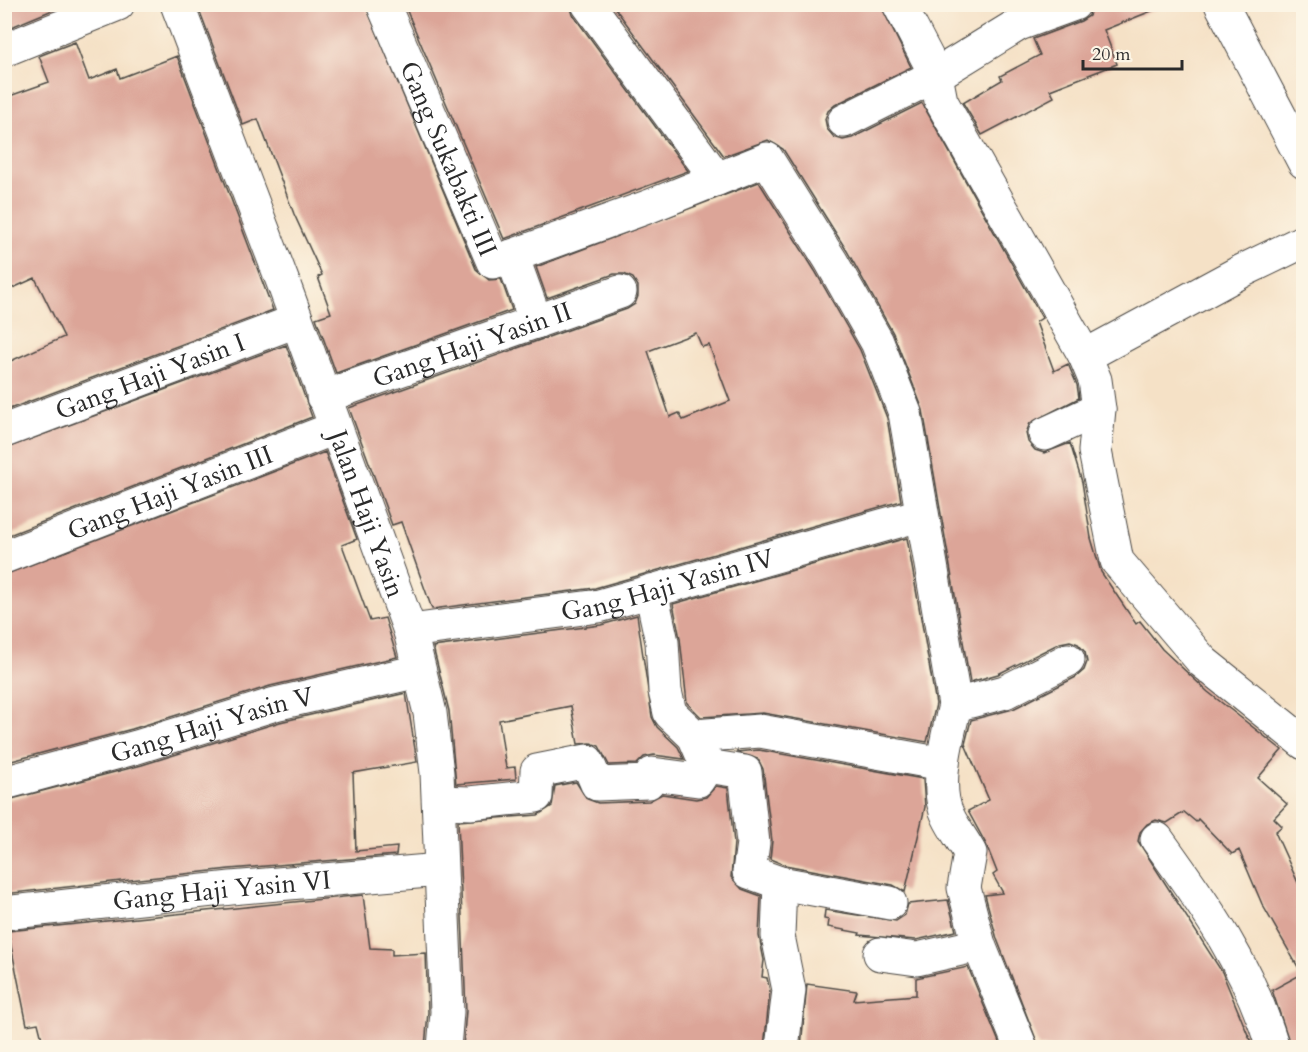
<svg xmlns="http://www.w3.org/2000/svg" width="1308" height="1052" viewBox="0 0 1308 1052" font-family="Cardo,serif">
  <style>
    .building { fill: #dca598; fill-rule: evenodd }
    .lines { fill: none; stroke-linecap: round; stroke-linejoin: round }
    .minor-casing { stroke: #494642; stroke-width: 35 }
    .minor { stroke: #fff; stroke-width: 33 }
    .labels { text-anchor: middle; stroke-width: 4.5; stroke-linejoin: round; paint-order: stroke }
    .street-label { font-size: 26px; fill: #2b2b2b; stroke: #fcf5e5 }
  </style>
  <rect width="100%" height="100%" fill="#fcf5e5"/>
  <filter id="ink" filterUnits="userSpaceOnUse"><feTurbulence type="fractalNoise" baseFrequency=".0167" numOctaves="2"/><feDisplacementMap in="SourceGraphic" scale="12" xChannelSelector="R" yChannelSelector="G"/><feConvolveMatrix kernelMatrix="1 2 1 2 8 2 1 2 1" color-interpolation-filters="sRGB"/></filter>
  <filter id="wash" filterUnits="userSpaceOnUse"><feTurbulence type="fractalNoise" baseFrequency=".008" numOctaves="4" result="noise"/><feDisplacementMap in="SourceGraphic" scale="24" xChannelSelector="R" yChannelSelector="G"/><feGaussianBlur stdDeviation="1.35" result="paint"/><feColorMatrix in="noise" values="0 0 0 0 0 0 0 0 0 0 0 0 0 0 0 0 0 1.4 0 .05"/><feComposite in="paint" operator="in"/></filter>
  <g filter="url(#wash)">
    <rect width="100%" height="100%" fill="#f5e1c6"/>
    <g id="blocks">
      <!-- building -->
      <path class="building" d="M 4,4 L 67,4 L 4,30 Z
        M 197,4 L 365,4 L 476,269 L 489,280 L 501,279 L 512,310 L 336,373 L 316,318 L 331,313 L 318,277 L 322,275 L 294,214 L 258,119 L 243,125 Z
        M 404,4 L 570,4 L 573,15 L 688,171 L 504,239 Z
        M 612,4 L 880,4 L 911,67 L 835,105 L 828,111 L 825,119 L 827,129 L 834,137 L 843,140 L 852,138 L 922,103 L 1042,318 L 1036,322 L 1054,371 L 1068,364 L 1077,385 L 1079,398 L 1030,423 L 1026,433 L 1028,442 L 1035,450 L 1044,453 L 1070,443 L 1082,482 L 1091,538 L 1101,572 L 1136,624 L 1140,621 L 1162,649 L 1208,692 L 1282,750 L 1258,778 L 1287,804 L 1274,818 L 1282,826 L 1275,832 L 1304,896 L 1304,1047 L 1291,1047 L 1272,990 L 1302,974 L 1262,904 L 1239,850 L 1232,854 L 1198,819 L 1196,822 L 1184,812 L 1167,823 L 1156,820 L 1147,824 L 1140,832 L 1138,841 L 1222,972 L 1253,1047 L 1039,1047 L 997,939 L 985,895 L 1003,893 L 993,875 L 997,872 L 986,844 L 968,811 L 989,800 L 965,744 L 971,720 L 1013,709 L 1076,677 L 1084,670 L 1087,662 L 1085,652 L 1078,644 L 1070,641 L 1060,643 L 998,674 L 970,682 L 923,410 L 893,333 L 847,251 L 783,149 L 768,140 L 724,156 Z
        M 1092,4 L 1164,6 L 1104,30 L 1117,64 L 1050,90 L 1054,97 L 982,135 L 963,103 L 1002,80 L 1000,76 L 1040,55 L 1033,39 L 1081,21 L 1089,16 Z
        M 75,42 L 89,80 L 117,69 L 120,78 L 177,56 L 273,310 L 4,411 L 4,364 L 64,337 L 35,278 L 4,292 L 4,98 L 49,82 L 39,56 Z
        M 759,182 L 815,271 L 860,350 L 887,418 L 901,501 L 595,588 L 432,609 L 401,522 L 392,525 L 349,408 L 627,309 L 635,304 L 638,296 L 638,286 L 633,278 L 624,274 L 614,274 L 547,298 L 536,267 ZM 696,333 L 702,347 L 709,345 L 730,401 L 683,420 L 679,413 L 670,417 L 648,351 Z
        M 286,345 L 312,417 L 4,537 L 4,449 Z
        M 325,452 L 357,539 L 342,545 L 370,621 L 385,618 L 397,657 L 270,686 L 132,729 L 4,763 L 4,575 Z
        M 907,538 L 936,704 L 927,742 L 763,713 L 701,717 L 687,703 L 680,638 L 673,604 Z
        M 637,615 L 652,717 L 657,727 L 678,747 L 684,759 L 654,755 L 644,757 L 637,764 L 609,765 L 599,746 L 591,743 L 578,744 L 571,706 L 499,720 L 506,768 L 515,767 L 516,779 L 456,784 L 449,711 L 433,647 L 601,625 Z
        M 406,693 L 417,762 L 353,773 L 356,851 L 397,847 L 396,855 L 229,869 L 4,894 L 4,801 L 142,765 L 280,722 Z
        M 759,750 L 923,779 L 925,807 L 905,892 L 893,885 L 785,865 L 770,859 L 772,841 L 763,769 L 758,759 L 736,752 Z
        M 576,782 L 587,799 L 598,803 L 649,801 L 662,794 L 696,799 L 706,797 L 716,786 L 728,788 L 734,843 L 731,877 L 742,889 L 761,896 L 759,936 L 764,960 L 762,977 L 767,978 L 770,991 L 764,1047 L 463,1047 L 466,1011 L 458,821 L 538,815 L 552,806 L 555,786 Z
        M 363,895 L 370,948 L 392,949 L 392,955 L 426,953 L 428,1012 L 425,1047 L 44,1047 L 38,1023 L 27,1025 L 8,931 Z
        M 948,900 L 956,931 L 916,940 L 859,935 L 860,933 L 828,927 L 829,920 L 824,919 L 825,910 L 896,921 L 905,915 L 908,904 Z
        M 968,967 L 1001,1047 L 801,1047 L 807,984 L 857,991 L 854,1000 L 916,995 L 916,978 Z"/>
    </g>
  </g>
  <g filter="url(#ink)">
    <use href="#blocks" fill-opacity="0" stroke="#494642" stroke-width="1.5"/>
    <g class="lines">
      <defs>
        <g id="minor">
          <path id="s1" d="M 177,4 L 284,285 L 410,631 L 430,713 L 437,773 L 447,1012 L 444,1048"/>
          <path id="s2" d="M 383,4 L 493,262 L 512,256 L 536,322"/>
          <path d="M 588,4 L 717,179"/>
          <path d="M 899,4 L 936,75 L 941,101 L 1085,356 L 1095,380 L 1099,409 L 1095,451 L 1117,561 L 1203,662 L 1304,743"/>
          <path d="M 1221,4 L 1304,162"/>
          <path d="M 4,50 L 118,4"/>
          <path d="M 844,121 L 936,75 L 1019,24 L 1074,4"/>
          <path d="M 512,256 L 650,206 L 767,159 L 831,261 L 877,342 L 905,413 L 955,705 C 948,736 933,786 948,816 C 954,829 963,840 970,853 L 964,888 L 979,945"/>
          <path d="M 1085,356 L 1244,270 L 1304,241"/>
          <path id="s3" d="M 323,397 L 620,292"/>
          <path id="s4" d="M 4,431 L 296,321"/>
          <path d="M 1045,434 L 1099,409"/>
          <path id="s5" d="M 4,557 L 335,428"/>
          <path d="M 651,591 L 662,642 L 665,691 L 670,713 L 694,736 L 707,766 L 745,772 L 753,843 L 749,872 L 780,883 L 890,903"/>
          <path id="s6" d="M 410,631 L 599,606 L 920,515"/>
          <path d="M 955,705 L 1005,692 L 1068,660"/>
          <path d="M 694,736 L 760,731 L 943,764"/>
          <path id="s7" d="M 4,783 L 137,747 L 275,704 L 419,671"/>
          <path d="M 439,802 L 470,803 L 536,796 L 537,771 L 587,761 L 597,784 L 648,782 L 652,774 L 698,780 L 707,766"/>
          <path d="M 1157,839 C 1207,908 1248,965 1273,1048"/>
          <path d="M 780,883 L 778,936 L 789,990 L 782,1048"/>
          <path id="s8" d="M 4,913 L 231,888 L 440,870"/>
          <path d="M 880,954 L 917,959 L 979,945 L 1021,1048"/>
        </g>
      </defs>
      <!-- minor casing -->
      <use href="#minor" class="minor-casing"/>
      <!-- minor -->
      <use href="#minor" class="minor"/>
    </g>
  </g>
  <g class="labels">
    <!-- street labels -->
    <g class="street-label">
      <text dy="9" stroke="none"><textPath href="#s2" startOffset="168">Gang Sukabakti III</textPath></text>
      <text dy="9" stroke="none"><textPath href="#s3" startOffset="158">Gang Haji Yasin II</textPath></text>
      <text dy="9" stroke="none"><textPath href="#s4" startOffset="156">Gang Haji Yasin I</textPath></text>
      <text dy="9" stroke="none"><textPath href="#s5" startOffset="178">Gang Haji Yasin III</textPath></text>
      <text dy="9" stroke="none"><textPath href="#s1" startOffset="544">Jalan Haji Yasin</textPath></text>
      <text dy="9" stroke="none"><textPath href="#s6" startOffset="262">Gang Haji Yasin IV</textPath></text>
      <text dy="9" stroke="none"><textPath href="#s7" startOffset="216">Gang Haji Yasin V</textPath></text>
      <text dy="9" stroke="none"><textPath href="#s8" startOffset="219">Gang Haji Yasin VI</textPath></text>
    </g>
  </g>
  <!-- margin -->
  <rect width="1308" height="1052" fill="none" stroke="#fcf5e5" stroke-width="24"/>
  <!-- scale -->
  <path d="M1083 60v9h99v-9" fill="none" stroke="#2b2b2b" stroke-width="3"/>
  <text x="1092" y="60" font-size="18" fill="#2b2b2b" stroke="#fcf5e5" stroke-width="4.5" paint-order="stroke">20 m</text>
</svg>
